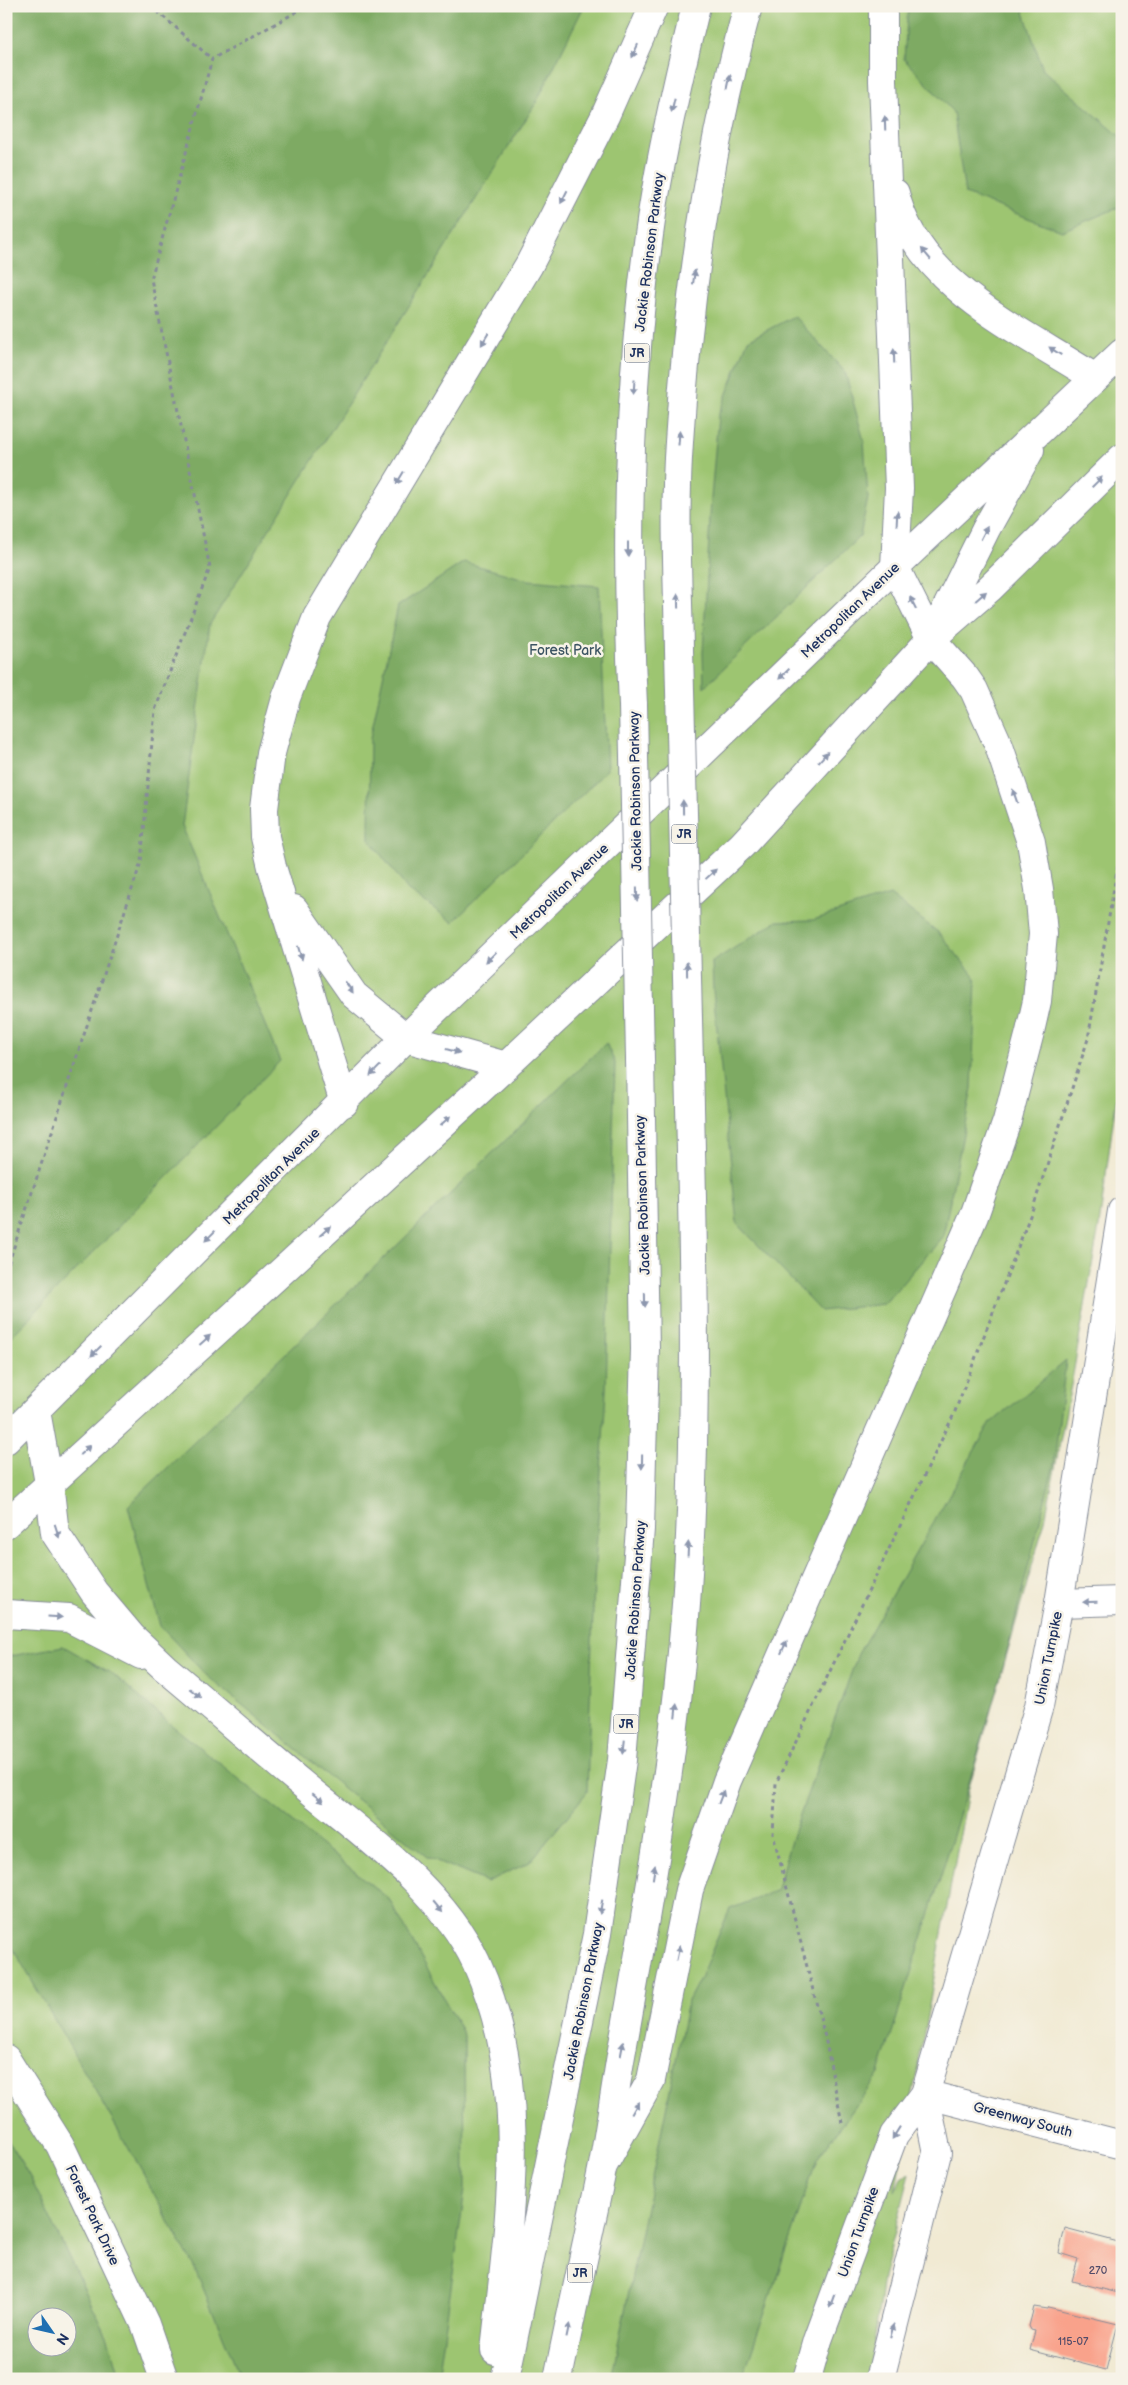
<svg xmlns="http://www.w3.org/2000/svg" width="1128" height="2385" viewBox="0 0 1128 2385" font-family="'Balsamiq Sans',sans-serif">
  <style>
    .green { fill: #9dc571; stroke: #5c7a68; fill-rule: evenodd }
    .forest { fill: #7eaa63; stroke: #4c6c60; fill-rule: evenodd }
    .building { fill: #f9a28b }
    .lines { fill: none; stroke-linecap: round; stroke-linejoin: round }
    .minor-casing { stroke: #868c98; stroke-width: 30 }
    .major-casing { stroke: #868c98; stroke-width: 30 }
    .highway-casing { stroke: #868c98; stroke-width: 30 }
    .path { stroke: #868c98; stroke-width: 3; stroke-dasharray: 4 4; stroke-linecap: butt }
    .minor { stroke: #fff; stroke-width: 28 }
    .major { stroke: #fff; stroke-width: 28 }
    .highway { stroke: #fff; stroke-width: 28 }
    .highway-bridge-casing { stroke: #868c98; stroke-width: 30; stroke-linecap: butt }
    .highway-bridge { stroke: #fff; stroke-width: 28 }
    .oneway { fill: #8d97ae }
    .labels { text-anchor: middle; stroke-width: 5; stroke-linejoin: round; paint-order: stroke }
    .number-label { font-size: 11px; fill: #524c69 }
    .shield { fill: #f7f3e8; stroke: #5d6a87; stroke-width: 1 }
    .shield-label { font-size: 12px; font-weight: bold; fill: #1b2f5e }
    .street-label { font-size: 14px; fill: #1b2f5e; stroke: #f7f3e8 }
    .park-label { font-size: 14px; fill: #3c5463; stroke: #f7f3e8 }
  </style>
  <rect width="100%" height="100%" fill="#f7f3e8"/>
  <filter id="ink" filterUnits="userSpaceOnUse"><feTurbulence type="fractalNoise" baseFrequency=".02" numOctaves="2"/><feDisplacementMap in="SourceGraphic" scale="10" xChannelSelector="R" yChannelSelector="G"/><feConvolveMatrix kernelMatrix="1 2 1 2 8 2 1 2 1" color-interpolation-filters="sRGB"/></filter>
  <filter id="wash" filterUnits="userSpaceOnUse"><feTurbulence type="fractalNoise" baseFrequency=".0096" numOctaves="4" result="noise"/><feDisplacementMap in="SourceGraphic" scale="20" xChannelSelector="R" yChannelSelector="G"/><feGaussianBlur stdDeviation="1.12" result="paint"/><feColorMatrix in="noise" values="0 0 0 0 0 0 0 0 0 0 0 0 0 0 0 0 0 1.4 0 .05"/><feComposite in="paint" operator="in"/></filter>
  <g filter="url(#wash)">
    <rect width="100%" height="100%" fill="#f1ead3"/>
    <!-- green -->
    <path class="green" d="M 6,6 L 1122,6 L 1122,1056 L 1099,1226 L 1072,1380 L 1045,1520 L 968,1791 L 895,2192 L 901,2178 L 910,2174 L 883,2278 L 869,2379 L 6,2379 ZM 38,2318 L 68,2318 L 68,2348 L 38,2348 Z"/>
    <!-- forest -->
    <path class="forest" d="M 6,6 L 584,6 L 536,103 L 210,624 L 182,826 L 280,1061 L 6,1342 Z
      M 908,6 L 1022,6 L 1043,70 L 1122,138 L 1122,206 L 1062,231 L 965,194 L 953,112 L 904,59 Z
      M 794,316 L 845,372 L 864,441 L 868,498 L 860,536 L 704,687 L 703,653 L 711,499 L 718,416 L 748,340 Z
      M 464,562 L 528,580 L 599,586 L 607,770 L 453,922 L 408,890 L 369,839 L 370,739 L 398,606 Z
      M 890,895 L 939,933 L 976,978 L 972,1088 L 943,1237 L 884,1304 L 821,1311 L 737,1223 L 713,990 L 712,962 L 777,921 L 813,920 Z
      M 606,1043 L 615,1063 L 606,1391 L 594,1582 L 587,1792 L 530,1862 L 487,1882 L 427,1857 L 206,1675 L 160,1626 L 128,1506 Z
      M 1066,1360 L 1054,1465 L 1000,1679 L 928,1919 L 879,2074 L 817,2159 L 742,2379 L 611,2379 L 688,2001 L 700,1978 L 730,1909 L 776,1891 L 793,1834 L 858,1654 L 989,1425 Z
      M 63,1646 L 113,1674 L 169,1723 L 389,1899 L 464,2035 L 465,2189 L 438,2379 L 241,2379 L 196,2271 L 140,2168 L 6,1936 L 6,1657 Z
      M 6,2137 L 30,2177 L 108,2338 L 120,2379 L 6,2379 ZM 38,2318 L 68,2318 L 68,2348 L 38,2348 Z"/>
    <g id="blocks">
      <!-- building -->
      <path class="building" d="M 1065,2228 L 1122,2243 L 1122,2294 L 1072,2281 L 1078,2259 L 1059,2253 Z
        M 1034,2307 L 1047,2309 L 1048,2307 L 1118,2324 L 1106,2370 L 1030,2350 L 1035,2331 L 1031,2330 L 1029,2326 Z"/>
    </g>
  </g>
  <g filter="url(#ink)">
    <use href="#blocks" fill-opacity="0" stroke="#868c98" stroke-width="1"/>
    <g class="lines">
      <defs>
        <path id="minor" d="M 1059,1603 L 1122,1601
          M 6,2059 L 60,2145 L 145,2324 L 164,2379
          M 925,2094 L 1122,2145"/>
        <path id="major" d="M 937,627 L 986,529 L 1030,450
          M 6,1440 L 406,1038 L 895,567 L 1122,353
          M 6,1524 L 506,1066 L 742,845 L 931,639 L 989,589 L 1122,458
          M 807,2379 L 818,2340 L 894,2135 L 925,2094 L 1039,1706 L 1059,1603 L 1122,1211
          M 880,2379 L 937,2153 L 925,2094"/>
        <path id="highway" d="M 895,193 C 916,285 1023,331 1095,378
          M 679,650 C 678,581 674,511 679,442 C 688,295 709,149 748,6
          M 633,705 C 625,541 628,376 652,214 C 663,144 679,75 696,6
          M 294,909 L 354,995 L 406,1038 L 506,1066
          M 344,1103 L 272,867 L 265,837 L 264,809 L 271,753 L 286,698 L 317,617 L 529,265 L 605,116 L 654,6
          M 36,1411 L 49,1483 L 55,1533 L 94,1592 L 132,1637 L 165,1668 C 211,1706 255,1745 301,1783 C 362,1834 442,1889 476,1962 C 532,2085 509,2221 495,2350
          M 6,1614 L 69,1618 L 141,1655
          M 603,2166 L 651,2080 L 689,1890 L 727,1781 L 974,1216 L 1007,1121 L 1030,1032 L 1037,1001 L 1043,934 L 1039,889 L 1031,842 L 999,746 L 974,690 L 965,677 L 931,639 L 895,567 L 899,488 L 883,81 L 883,6
          M 505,2379 L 597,1934 L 622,1760 L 640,1529 L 645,1349 L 640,1059
          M 558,2379 C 572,2309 588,2239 602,2170 C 609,2134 614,2097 620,2061 C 647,1909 675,1758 686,1604 C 700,1409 692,1213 688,1018"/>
      </defs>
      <!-- minor casing -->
      <use href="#minor" class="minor-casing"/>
      <!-- major casing -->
      <use href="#major" class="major-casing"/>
      <!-- highway casing -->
      <use href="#highway" class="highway-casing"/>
      <!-- path -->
      <path class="path" d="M 151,6 L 212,59
        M 6,1271 L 141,862 L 155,710 L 210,568 L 151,279 L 212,59 L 307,6
        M 842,2123 L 825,2037 L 773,1834 L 776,1783 L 954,1414 L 1033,1208 L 1088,1039 L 1122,841"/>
      <!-- minor -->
      <use href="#minor" class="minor"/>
      <!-- major -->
      <use href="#major" class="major"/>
      <!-- highway -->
      <use href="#highway" class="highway"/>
      <defs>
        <path id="highway-bridge" d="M 679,650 L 688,1018
          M 633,705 L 640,1059"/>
      </defs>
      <!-- highway-bridge casing -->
      <use href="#highway-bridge" class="highway-bridge-casing"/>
      <!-- highway-bridge -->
      <use href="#highway-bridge" class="highway-bridge"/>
    </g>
    <!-- one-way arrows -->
    <defs><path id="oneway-solid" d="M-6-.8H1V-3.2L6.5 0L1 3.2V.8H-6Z" transform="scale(1.25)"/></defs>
    <g class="oneway">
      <use href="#oneway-solid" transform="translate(635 51) rotate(114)"/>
      <use href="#oneway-solid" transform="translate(729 82) rotate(-78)"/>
      <use href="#oneway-solid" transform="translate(673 105) rotate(103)"/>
      <use href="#oneway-solid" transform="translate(885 123) rotate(-92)"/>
      <use href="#oneway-solid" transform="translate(564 197) rotate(117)"/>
      <use href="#oneway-solid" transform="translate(926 254) rotate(-130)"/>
      <use href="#oneway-solid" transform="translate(694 277) rotate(-82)"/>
      <use href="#oneway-solid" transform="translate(485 339) rotate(121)"/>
      <use href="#oneway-solid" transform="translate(1055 351) rotate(-147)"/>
      <use href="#oneway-solid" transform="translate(894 356) rotate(-92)"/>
      <use href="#oneway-solid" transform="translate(634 387) rotate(94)"/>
      <use href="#oneway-solid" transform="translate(679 438) rotate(-86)"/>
      <use href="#oneway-solid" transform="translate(400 478) rotate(121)"/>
      <use href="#oneway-solid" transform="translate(1097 482) rotate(-45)"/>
      <use href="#oneway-solid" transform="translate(897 518) rotate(-87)"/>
      <use href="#oneway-solid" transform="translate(984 533) rotate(-63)"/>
      <use href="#oneway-solid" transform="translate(628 549) rotate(90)"/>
      <use href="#oneway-solid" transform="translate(981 596) rotate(-41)"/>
      <use href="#oneway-solid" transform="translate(678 601) rotate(-91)"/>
      <use href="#oneway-solid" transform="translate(913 603) rotate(-117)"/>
      <use href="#oneway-solid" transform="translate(784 674) rotate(136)"/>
      <use href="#oneway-solid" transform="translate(823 757) rotate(-48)"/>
      <use href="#oneway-solid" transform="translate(1015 796) rotate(-109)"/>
      <use href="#oneway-solid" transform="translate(683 807) rotate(-91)"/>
      <use href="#oneway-solid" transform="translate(711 874) rotate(-43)"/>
      <use href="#oneway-solid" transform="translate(637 894) rotate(89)"/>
      <use href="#oneway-solid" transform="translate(300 953) rotate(73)"/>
      <use href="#oneway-solid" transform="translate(491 957) rotate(136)"/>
      <use href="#oneway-solid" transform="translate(687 969) rotate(-91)"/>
      <use href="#oneway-solid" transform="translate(349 987) rotate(55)"/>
      <use href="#oneway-solid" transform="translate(453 1051) rotate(15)"/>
      <use href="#oneway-solid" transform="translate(375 1071) rotate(134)"/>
      <use href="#oneway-solid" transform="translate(445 1121) rotate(-42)"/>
      <use href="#oneway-solid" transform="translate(325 1231) rotate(-42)"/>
      <use href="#oneway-solid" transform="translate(210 1236) rotate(135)"/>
      <use href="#oneway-solid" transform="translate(645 1300) rotate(89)"/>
      <use href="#oneway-solid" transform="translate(205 1340) rotate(-42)"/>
      <use href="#oneway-solid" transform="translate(96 1351) rotate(135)"/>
      <use href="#oneway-solid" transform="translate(85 1450) rotate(-42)"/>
      <use href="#oneway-solid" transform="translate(642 1462) rotate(91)"/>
      <use href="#oneway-solid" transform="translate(57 1531) rotate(72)"/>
      <use href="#oneway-solid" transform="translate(688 1549) rotate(-87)"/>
      <use href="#oneway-solid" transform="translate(1090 1602) rotate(179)"/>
      <use href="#oneway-solid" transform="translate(55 1617) rotate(4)"/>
      <use href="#oneway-solid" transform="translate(784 1647) rotate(-66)"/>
      <use href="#oneway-solid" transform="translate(195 1693) rotate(40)"/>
      <use href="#oneway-solid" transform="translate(676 1711) rotate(-84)"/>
      <use href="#oneway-solid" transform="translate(624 1747) rotate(96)"/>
      <use href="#oneway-solid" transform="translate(721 1797) rotate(-69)"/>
      <use href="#oneway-solid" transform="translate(318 1798) rotate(40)"/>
      <use href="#oneway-solid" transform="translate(654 1872) rotate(-81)"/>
      <use href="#oneway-solid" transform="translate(438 1907) rotate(50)"/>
      <use href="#oneway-solid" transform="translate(601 1907) rotate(100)"/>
      <use href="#oneway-solid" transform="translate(678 1953) rotate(-78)"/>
      <use href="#oneway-solid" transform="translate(622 2049) rotate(-79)"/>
      <use href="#oneway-solid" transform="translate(635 2108) rotate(-61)"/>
      <use href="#oneway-solid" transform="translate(896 2133) rotate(122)"/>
      <use href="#oneway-solid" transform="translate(832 2301) rotate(110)"/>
      <use href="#oneway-solid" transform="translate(568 2331) rotate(-78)"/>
      <use href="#oneway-solid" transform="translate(892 2331) rotate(-76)"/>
    </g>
  </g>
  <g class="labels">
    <!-- number labels -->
    <g class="number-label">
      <text x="1098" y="2274">270</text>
      <text x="1073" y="2345">115-07</text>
    </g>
    <!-- shield labels -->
    <g class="shield">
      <rect x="624.5" y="343.5" width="25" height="19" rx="4"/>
      <rect x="671.5" y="824.5" width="25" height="19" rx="4"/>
      <rect x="613.5" y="1714.5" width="25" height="19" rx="4"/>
      <rect x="567.5" y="2263.5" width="25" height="19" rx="4"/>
    </g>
    <g class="shield-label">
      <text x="637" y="357">JR</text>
      <text x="684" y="838">JR</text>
      <text x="626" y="1728">JR</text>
      <text x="580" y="2277">JR</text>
    </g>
    <!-- street labels -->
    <g class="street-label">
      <text transform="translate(649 252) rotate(-83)" y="5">Jackie Robinson Parkway</text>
      <text transform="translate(850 610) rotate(-44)" y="5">Metropolitan Avenue</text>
      <text transform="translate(635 791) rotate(-91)" y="5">Jackie Robinson Parkway</text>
      <text transform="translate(559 891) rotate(-44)" y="5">Metropolitan Avenue</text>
      <text transform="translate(271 1176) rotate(-45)" y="5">Metropolitan Avenue</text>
      <text transform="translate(642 1195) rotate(-92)" y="5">Jackie Robinson Parkway</text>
      <text transform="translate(635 1600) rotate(-86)" y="5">Jackie Robinson Parkway</text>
      <text transform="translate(1048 1658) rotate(-79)" y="5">Union Turnpike</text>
      <text transform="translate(583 2001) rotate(-79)" y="5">Jackie Robinson Parkway</text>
      <text transform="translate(1023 2119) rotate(15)" y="5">Greenway South</text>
      <text transform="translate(93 2215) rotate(65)" y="5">Forest Park Drive</text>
      <text transform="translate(858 2232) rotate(-70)" y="5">Union Turnpike</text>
    </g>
    <!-- park labels -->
    <g class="park-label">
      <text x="565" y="655">Forest Park</text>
    </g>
  </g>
  <!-- margin -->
  <rect width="1128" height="2385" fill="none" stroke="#f7f3e8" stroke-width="25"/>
  <!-- north arrow -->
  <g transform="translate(52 2332) rotate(124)"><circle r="24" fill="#f7f3e8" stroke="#9fa5b1"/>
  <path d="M0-4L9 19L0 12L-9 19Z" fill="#1f6fb2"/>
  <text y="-8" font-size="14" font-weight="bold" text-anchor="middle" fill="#1b2f5e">N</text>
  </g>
</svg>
